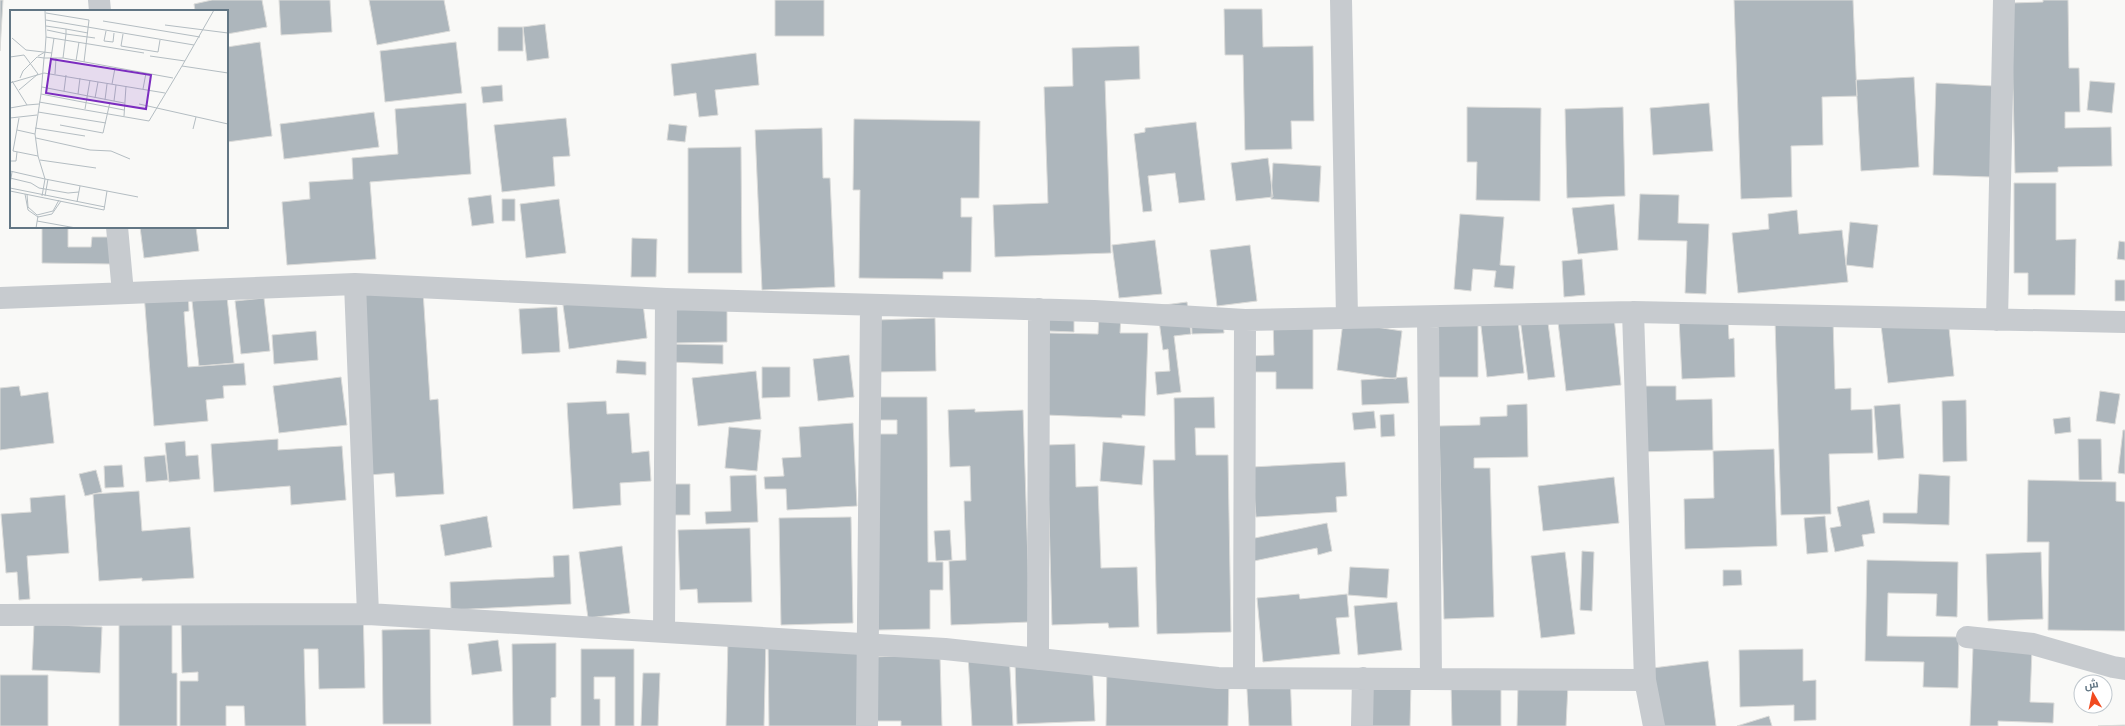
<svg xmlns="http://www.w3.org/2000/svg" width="2125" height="726" viewBox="0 0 2125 726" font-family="Raleway,Cairo,sans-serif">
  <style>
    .building { fill: #adb6bc; stroke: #dbdbd9 }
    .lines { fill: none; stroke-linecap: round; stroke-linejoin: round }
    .minor { stroke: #c7cbcf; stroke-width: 22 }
    .inset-road { fill: none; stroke: #b4bdc2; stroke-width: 1 }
    .view { fill: #7b2cbf; fill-opacity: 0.15; stroke: #7b2cbf; stroke-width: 2 }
    .inset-edge { fill: none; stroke: #627684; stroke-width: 2 }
  </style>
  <rect width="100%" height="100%" fill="#f9f9f7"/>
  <!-- building -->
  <path class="building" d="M 0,0 L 3,0 L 0,51 Z
    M 212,0 L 262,0 L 267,27 L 227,34 L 227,11 L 195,11 L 194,4 Z
    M 279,0 L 330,0 L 332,32 L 281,35 Z
    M 369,0 L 444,0 L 450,31 L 377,45 Z
    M 775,0 L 824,0 L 824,36 L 775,36 Z
    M 1734,0 L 1853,0 L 1857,96 L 1822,97 L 1823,145 L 1791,146 L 1792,197 L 1741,199 Z
    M 2043,0 L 2068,0 L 2069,68 L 2079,68 L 2080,112 L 2065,112 L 2065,128 L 2111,127 L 2112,166 L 2058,167 L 2058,172 L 2015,173 L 2011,3 L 2043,2 Z
    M 1224,9 L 1262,9 L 1263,47 L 1313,46 L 1314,121 L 1291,121 L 1292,149 L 1245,150 L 1243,55 L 1225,55 Z
    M 545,24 L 549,58 L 527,61 L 523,27 Z
    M 498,27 L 523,27 L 523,51 L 498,51 Z
    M 260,42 L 272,136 L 227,142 L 227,47 Z
    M 456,42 L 462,93 L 385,102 L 380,51 Z
    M 1139,46 L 1140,79 L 1105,81 L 1111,253 L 995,257 L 993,205 L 1048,203 L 1044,87 L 1073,86 L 1072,48 Z
    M 756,53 L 759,85 L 715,90 L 718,115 L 699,117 L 696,93 L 674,96 L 671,64 Z
    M 1914,77 L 1919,167 L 1861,171 L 1856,80 Z
    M 2090,81 L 2115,83 L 2112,113 L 2087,110 Z
    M 1936,83 L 1994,86 L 1991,177 L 1933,175 Z
    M 502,85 L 503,101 L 483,103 L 481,87 Z
    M 466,103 L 471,174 L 370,182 L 376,259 L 287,265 L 282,202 L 310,199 L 309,182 L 353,179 L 352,158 L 398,154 L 395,109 Z
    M 1709,103 L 1713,151 L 1653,155 L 1650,108 Z
    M 1467,107 L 1541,108 L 1540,201 L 1476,200 L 1477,162 L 1467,162 Z
    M 1623,107 L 1625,196 L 1567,198 L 1565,109 Z
    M 374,112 L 379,147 L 284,159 L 280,124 Z
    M 566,118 L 570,156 L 553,157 L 555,186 L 502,192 L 494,125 Z
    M 854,119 L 980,121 L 979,198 L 961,198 L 961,217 L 972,217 L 971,272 L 943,272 L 943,279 L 859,278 L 860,190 L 853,190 Z
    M 1196,122 L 1205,200 L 1179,203 L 1175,173 L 1148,176 L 1152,211 L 1143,212 L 1134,134 L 1145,132 L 1145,128 Z
    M 669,124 L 687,126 L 685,142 L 667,140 Z
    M 822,128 L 823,178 L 830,178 L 835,287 L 762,290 L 755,130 Z
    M 741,147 L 742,273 L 688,273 L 688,148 Z
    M 1268,158 L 1273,197 L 1236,201 L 1231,163 Z
    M 1273,163 L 1321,166 L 1319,202 L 1271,199 Z
    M 2014,183 L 2056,183 L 2056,240 L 2076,239 L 2075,295 L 2028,295 L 2028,273 L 2014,273 Z
    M 1640,194 L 1679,195 L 1678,223 L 1709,224 L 1706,294 L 1685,293 L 1687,241 L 1638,240 Z
    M 491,195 L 494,223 L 472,226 L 468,198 Z
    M 502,199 L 515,199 L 515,221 L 502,221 Z
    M 559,199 L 566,253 L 526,258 L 520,204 Z
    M 1614,204 L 1618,250 L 1578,254 L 1572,208 Z
    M 1797,210 L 1799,234 L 1842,230 L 1848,282 L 1738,293 L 1732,233 L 1769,229 L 1768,214 Z
    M 1460,214 L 1504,217 L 1500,265 L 1515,266 L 1513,289 L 1494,287 L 1496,271 L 1473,269 L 1471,291 L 1454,289 Z
    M 1850,222 L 1878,225 L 1873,268 L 1846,265 Z
    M 42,227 L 68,227 L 68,247 L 91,247 L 92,237 L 111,237 L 111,264 L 42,263 Z
    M 140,227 L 196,227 L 199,251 L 144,258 Z
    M 632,238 L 657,239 L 656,277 L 631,277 Z
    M 1155,240 L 1162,294 L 1119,298 L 1112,245 Z
    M 2119,241 L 2125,242 L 2125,260 L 2117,259 Z
    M 1250,245 L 1257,301 L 1217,306 L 1210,250 Z
    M 1582,259 L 1585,295 L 1564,297 L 1562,261 Z
    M 2115,280 L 2125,280 L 2125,301 L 2115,301 Z
    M 188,290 L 189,311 L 184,312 L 188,367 L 244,363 L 246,385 L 223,386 L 224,398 L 206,400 L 208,421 L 154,426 L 144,293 Z
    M 423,291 L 430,400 L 438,399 L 444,494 L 396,497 L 394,473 L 369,475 L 358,295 Z
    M 727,291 L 727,342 L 674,343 L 673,292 Z
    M 642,295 L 647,338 L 569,349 L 563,305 Z
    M 227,297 L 234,363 L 199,366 L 192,301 Z
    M 264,298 L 270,351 L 241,354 L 235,301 Z
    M 1187,302 L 1191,334 L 1174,336 L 1181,392 L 1157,395 L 1155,372 L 1170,371 L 1168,349 L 1163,350 L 1157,306 Z
    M 557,307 L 560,352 L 522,354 L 519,309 Z
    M 1222,310 L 1224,333 L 1192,334 L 1191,311 Z
    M 1517,313 L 1524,373 L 1487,377 L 1480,318 Z
    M 1099,315 L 1121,315 L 1120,333 L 1148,333 L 1145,416 L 1122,415 L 1122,418 L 1046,415 L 1049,333 L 1098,334 Z
    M 1547,315 L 1555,377 L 1528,380 L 1520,318 Z
    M 1049,316 L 1074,316 L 1074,332 L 1048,331 Z
    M 1438,317 L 1478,318 L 1478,377 L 1437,377 Z
    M 1614,317 L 1621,385 L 1566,391 L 1558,322 Z
    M 1728,317 L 1729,339 L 1734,338 L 1735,377 L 1682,379 L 1679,319 Z
    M 935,318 L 936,371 L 879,372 L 877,320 Z
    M 1948,318 L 1954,376 L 1888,383 L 1881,325 Z
    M 1273,319 L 1313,319 L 1313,389 L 1276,389 L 1276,372 L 1248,372 L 1248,356 L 1274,355 Z
    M 1833,319 L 1835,389 L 1851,388 L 1851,410 L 1872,409 L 1873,453 L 1829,454 L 1831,514 L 1781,515 L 1775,321 Z
    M 1343,322 L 1402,331 L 1396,379 L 1337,370 Z
    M 316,331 L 318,360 L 274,364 L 272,335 Z
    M 670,344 L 723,345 L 723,364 L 669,362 Z
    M 849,355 L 854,397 L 818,401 L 813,359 Z
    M 617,360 L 646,362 L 646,375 L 616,373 Z
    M 762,367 L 790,367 L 790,397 L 762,398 Z
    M 756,371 L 761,419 L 698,426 L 692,378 Z
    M 341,377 L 347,425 L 279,433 L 273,386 Z
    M 1407,377 L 1409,403 L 1362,405 L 1361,380 Z
    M 19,386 L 21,396 L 48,392 L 54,443 L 0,450 L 0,388 Z
    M 1636,386 L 1676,386 L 1676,400 L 1712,399 L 1713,450 L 1637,452 Z
    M 2100,391 L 2120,394 L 2115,424 L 2096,421 Z
    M 879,397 L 927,397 L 928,562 L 943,562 L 943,590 L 930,590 L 930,629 L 878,630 L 877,434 L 897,434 L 897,420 L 879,420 Z
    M 1214,397 L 1215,428 L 1195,428 L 1196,455 L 1228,455 L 1231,632 L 1157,634 L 1153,460 L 1175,460 L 1174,398 Z
    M 1966,400 L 1967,461 L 1943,462 L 1942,401 Z
    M 606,401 L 607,414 L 629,413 L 632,453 L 649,451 L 651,481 L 620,483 L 621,505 L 573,509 L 567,403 Z
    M 1527,404 L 1528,457 L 1474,458 L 1474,468 L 1490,468 L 1494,617 L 1444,619 L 1439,426 L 1480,425 L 1480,417 L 1507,416 L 1507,405 Z
    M 1900,404 L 1904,458 L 1878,460 L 1874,406 Z
    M 975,409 L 975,412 L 1023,410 L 1030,622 L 951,625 L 949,561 L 966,560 L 964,501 L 971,501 L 970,466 L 950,467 L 948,410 Z
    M 1374,411 L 1376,428 L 1354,430 L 1352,413 Z
    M 1394,414 L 1395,436 L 1381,437 L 1380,415 Z
    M 2070,417 L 2071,432 L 2055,434 L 2053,419 Z
    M 853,423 L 857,506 L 787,510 L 786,489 L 765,489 L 764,477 L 784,476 L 782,458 L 801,457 L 799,427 Z
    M 729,427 L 761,430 L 757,471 L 725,468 Z
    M 2123,430 L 2125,430 L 2125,474 L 2118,473 Z
    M 278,439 L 278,450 L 342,446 L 346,500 L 291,505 L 290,486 L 214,492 L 211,444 Z
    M 2078,439 L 2101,439 L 2102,480 L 2079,480 Z
    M 185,441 L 186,456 L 198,455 L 200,479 L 169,482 L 165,443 Z
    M 1103,442 L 1145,446 L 1142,485 L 1100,481 Z
    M 1075,444 L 1076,487 L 1098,486 L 1101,568 L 1137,567 L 1139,627 L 1109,628 L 1108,623 L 1052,625 L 1047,445 Z
    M 1774,449 L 1777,546 L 1685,549 L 1684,499 L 1714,498 L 1713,451 Z
    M 165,455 L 168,480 L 146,482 L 144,457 Z
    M 1345,462 L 1347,496 L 1336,497 L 1337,512 L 1256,517 L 1252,467 Z
    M 122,465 L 124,487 L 105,488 L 104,466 Z
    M 96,470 L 102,492 L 85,496 L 79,474 Z
    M 1919,474 L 1950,476 L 1949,525 L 1883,523 L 1883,513 L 1917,513 Z
    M 756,475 L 758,522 L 706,524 L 705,512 L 731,511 L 730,476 Z
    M 1614,477 L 1619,523 L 1543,531 L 1538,486 Z
    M 2028,480 L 2116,482 L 2116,501 L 2125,502 L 2125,631 L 2048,630 L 2049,542 L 2027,542 Z
    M 669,484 L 690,484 L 690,515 L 669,515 Z
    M 139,491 L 142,531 L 190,527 L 194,578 L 142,581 L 142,578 L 99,581 L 93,494 Z
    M 65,495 L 69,553 L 27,556 L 30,599 L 19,600 L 17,572 L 6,573 L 1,514 L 31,512 L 30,498 Z
    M 1869,500 L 1875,533 L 1862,535 L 1864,546 L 1835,552 L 1830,528 L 1841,526 L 1837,507 Z
    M 487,516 L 492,547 L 445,556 L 440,525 Z
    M 1825,516 L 1828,552 L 1807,554 L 1804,518 Z
    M 851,517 L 853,623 L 781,625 L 779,518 Z
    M 1327,523 L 1332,551 L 1318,555 L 1317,548 L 1254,561 L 1250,539 Z
    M 750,528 L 752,602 L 698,603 L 697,589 L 680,590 L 678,530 Z
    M 950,530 L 952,560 L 936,561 L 934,531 Z
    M 622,546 L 630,613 L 588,618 L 579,552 Z
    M 1582,551 L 1594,552 L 1592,611 L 1580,610 Z
    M 1565,552 L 1575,634 L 1541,638 L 1531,556 Z
    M 2041,552 L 2043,619 L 1988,621 L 1986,554 Z
    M 569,555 L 571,604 L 451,610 L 450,582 L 554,577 L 553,556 Z
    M 1867,560 L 1958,562 L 1957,617 L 1936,616 L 1937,594 L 1888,593 L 1887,636 L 1959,637 L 1958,688 L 1923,687 L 1924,662 L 1865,661 Z
    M 1350,567 L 1389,569 L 1387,598 L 1348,595 Z
    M 1723,570 L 1741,570 L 1742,585 L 1723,586 Z
    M 1299,594 L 1300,599 L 1347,594 L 1349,617 L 1336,618 L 1340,654 L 1263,662 L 1257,598 Z
    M 1397,602 L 1402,650 L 1358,655 L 1354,606 Z
    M 363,606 L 365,688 L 319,689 L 318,649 L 304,649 L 306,726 L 245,726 L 244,706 L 226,706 L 226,726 L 180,726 L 180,681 L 198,681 L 198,672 L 182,673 L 181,618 Z
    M 119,621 L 172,621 L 172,673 L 177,673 L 177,726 L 119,726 Z
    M 34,624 L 102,627 L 100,673 L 32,670 Z
    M 430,629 L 431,724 L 383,724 L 382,630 Z
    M 728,636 L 766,637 L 764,726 L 726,726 Z
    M 858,638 L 858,726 L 769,726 L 768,639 Z
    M 498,640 L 502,671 L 472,675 L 468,644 Z
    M 556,643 L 556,697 L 551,698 L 551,726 L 513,726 L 512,644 Z
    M 1973,647 L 2032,649 L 2030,702 L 2054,703 L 2053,723 L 1998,721 L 1998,726 L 1970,726 Z
    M 581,649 L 634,649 L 634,726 L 615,726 L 615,677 L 594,677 L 594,699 L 600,699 L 600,726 L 581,726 Z
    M 1803,649 L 1803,681 L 1816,680 L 1816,720 L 1794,721 L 1794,705 L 1740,707 L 1739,650 Z
    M 1009,652 L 1013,726 L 972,726 L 968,655 Z
    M 924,655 L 940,657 L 942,726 L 901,726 L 901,721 L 874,721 L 872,657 Z
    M 1092,658 L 1095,721 L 1017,724 L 1015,661 Z
    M 1107,660 L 1229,678 L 1228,726 L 1106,726 Z
    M 1708,661 L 1716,726 L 1652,726 L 1645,669 Z
    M 1290,670 L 1292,726 L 1249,726 L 1246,673 Z
    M 643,673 L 660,673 L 658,726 L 641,726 Z
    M 0,675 L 48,675 L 48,726 L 0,726 Z
    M 1359,683 L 1411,684 L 1410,726 L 1358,726 Z
    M 1518,683 L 1568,685 L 1566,726 L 1517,726 Z
    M 1451,684 L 1501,684 L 1501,726 L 1452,726 Z
    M 1769,716 L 1772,726 L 1737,726 Z
    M 2125,725 L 2125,726 L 2098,726 Z"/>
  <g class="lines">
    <!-- minor -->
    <path class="minor" d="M 99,0 L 100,11
      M 1341,0 L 1347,318
      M 117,227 L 123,293
      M 355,284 L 368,614
      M 0,298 L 355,284 L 666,299 L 1094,311 L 1245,320 L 1633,312 L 2125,322
      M 1633,312 L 1645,680 L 1654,726
      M 1428,317 L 1431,679
      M 1997,320 L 2004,0
      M 0,615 L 368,614 L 945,649 L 1218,678 L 1645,680
      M 664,632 L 666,299
      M 1967,637 L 2033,644 L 2113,667 L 2125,669
      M 1038,659 L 1039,309
      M 1244,678 L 1245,320
      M 867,726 L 871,305
      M 1362,726 L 1363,678"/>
  </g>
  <!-- overview -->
  <g transform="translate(10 10)">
    <rect width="218" height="218" fill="#f9f9f7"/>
    <path class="inset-road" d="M 35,0 L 36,27 L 134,43M 204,0 L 172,56 L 218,63M 36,3 L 79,10 L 74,52M 36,10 L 184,35M 93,11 L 190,27M 155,15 L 218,23M 36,16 L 56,19M 37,20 L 56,24 L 53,48M 96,21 L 94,31 L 103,32 L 104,23M 78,23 L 56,19 L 56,24 L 85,28M 113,24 L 111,36 L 148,42 L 150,30M 2,28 L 16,40 L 42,43M 28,46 L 35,42 L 36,27M 140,46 L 175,51M 0,47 L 14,45 L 28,64 L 9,80M 41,48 L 44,28M 66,51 L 69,32M 45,64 L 46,48M 10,68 L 13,61 L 27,47 L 34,48 L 35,42M 2,71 L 17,95 L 29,94M 0,73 L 34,63 L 155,83M 102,74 L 105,58M 32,77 L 114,93M 133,79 L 136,63M 54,81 L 56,65M 31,84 L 34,48 L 53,48 L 163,68M 68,84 L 70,68M 85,88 L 88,72M 95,90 L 97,74M 104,91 L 106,75M 29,92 L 139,111 L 172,56M 129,94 L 218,114M 0,98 L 17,95M 75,99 L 80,70M 114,100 L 31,84 L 25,124 L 28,146 L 35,169 L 128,187M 28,102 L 96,113M 114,106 L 116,76M 0,108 L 27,105M 9,108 L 3,141 L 28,146M 50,115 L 93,123 L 100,92M 25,118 L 75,126M 183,119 L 186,107M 7,120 L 25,124M 26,128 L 80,140 L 101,141 L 120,149M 30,150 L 86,158M 0,151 L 6,151 L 7,142M 0,161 L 35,169 L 32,186M 0,168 L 21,173 L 29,178 L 58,183 L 69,182M 0,174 L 2,162M 0,178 L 95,197M 0,181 L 94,200 L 97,181M 15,184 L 18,200 L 28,207 L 42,204 L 51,191M 17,184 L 18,197 L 27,205 L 43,201 L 49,190M 35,186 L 38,169M 67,192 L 70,176M 27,211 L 66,218M 26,218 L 28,206"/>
    <path class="view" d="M 41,49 L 141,65 L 136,99 L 36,83 Z"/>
    <rect width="218" height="218" class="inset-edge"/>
  </g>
  <!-- north arrow -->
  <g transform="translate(2093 694) rotate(351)"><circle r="19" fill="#ffffff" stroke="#c0c8ce"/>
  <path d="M0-3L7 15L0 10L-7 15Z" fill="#f14a1f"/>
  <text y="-6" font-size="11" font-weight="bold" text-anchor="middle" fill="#627684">ش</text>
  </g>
</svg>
